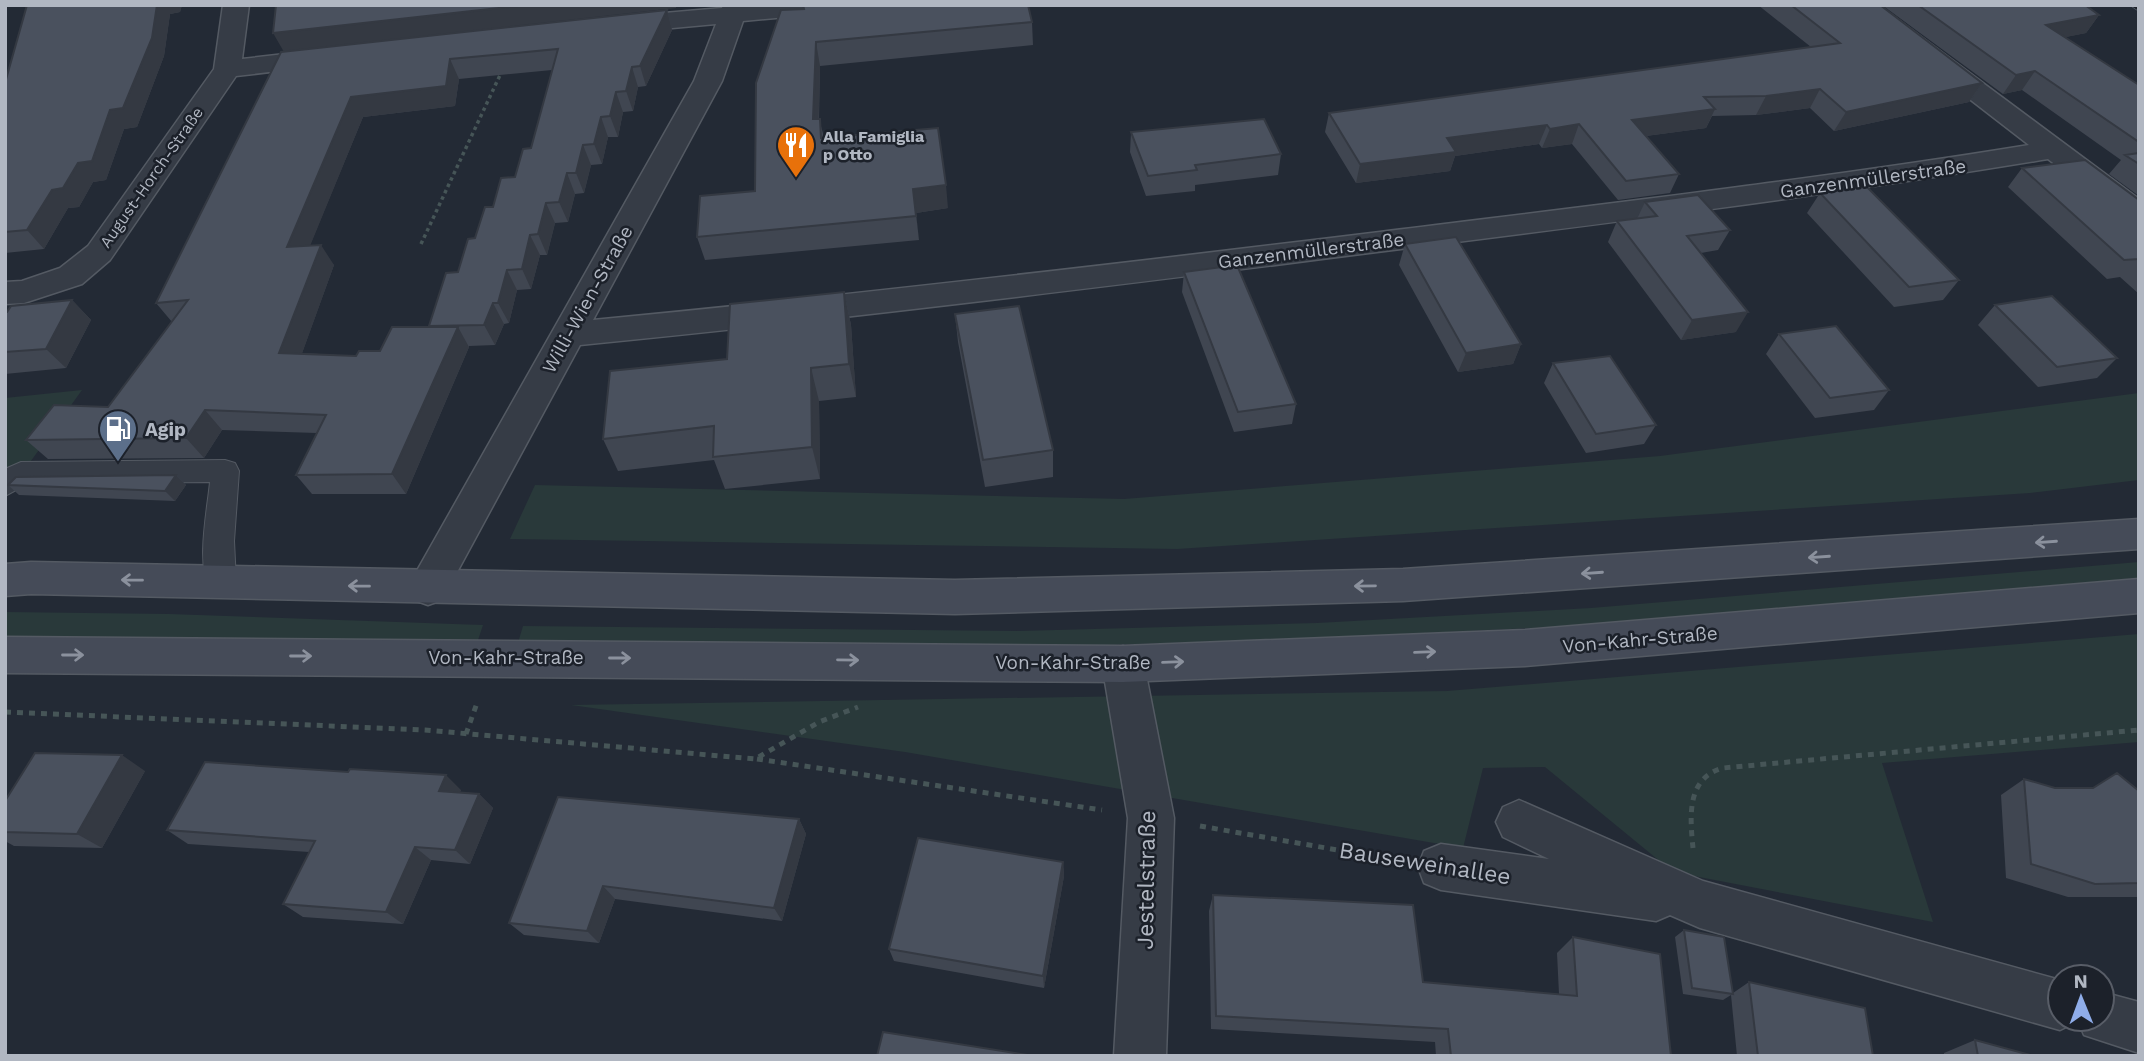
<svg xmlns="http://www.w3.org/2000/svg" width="2144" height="1061" viewBox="0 0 2144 1061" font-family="'Work Sans',sans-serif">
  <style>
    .green { fill: #29393a }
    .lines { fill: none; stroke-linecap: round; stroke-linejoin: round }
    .lane-casing { stroke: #545a63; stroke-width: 2 }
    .street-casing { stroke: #545a63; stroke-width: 3 }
    .secondary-casing { stroke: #545a63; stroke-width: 3 }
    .path-far1 { stroke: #465557; stroke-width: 3.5; stroke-dasharray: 3.5 3.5; stroke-linecap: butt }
    .path { stroke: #465557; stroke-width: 5; stroke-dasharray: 6 6; stroke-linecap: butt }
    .lane { fill: #363c46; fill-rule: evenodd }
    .street { fill: #363c46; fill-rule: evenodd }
    .secondary { fill: #454b58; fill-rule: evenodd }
    .rail-casing { stroke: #5b626e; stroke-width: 5 }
    .rail { stroke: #1c212a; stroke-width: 3.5; stroke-dasharray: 11; stroke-linecap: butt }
    .wall { fill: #404651; fill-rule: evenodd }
    .shaded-wall { fill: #343942 }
    .building { fill: #4a515e; stroke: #343942; stroke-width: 2 }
    .oneway { stroke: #8b919d }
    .labels { text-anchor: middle; stroke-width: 5; stroke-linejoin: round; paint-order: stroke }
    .far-poi-label { font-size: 16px; font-weight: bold; fill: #b1b7c2; stroke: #1c212a; text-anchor: start }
    .far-street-label { font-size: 16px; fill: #b1b7c2; stroke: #1c212a }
    .street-label { font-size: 19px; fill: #b1b7c2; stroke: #1c212a }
    .poi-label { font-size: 19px; font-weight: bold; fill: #b1b7c2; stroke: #1c212a; text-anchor: start }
    .near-street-label { font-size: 23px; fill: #b1b7c2; stroke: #1c212a }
  </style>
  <rect width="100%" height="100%" fill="#232a35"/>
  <!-- green -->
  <path class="green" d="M 82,390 L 5,497 L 5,398 Z
    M 2139,393 L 2139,480 L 2030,493 L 1177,549 L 510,539 L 535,485 L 1124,499 L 1660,456 Z
    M 2139,562 L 2139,578 L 1598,625 L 1320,638 L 1019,648 L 517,646 L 523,626 L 1019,631 L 1317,623 L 1591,608 Z
    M 5,612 L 169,614 L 483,625 L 476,646 L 5,644 Z
    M 2139,634 L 2139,742 L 1882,763 L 1933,922 L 1673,872 L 1545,767 L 1483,768 L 1463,848 L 905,752 L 571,705 L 1447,691 Z"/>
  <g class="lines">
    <defs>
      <path id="lane" d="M 225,460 L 235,463 L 239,471 L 234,541 L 236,582 L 232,591 L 221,595 L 210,591 C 196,564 207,512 210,482 L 27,484 L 5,496 L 5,469 L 21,462 Z"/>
      <path id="street" d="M 223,5 L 249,5 L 242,59 L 329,49 L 338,51 L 342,57 L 338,63 L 329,65 L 236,76 L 110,260 L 82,284 L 24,303 L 5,304 L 5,282 L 22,281 L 60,268 L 88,246 L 214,69 Z
        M 723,5 L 845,5 L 841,10 L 832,13 L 743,21 L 722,81 L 593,320 C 856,295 1118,264 1380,232 C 1597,205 1813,180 2029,145 L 1848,5 L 1878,5 L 2139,199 L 2139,224 L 2128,221 L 2048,159 C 1825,196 1601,224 1377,252 C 1112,286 846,319 580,345 L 442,600 L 428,605 L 414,600 L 408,588 L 414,576 L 694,81 L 716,24 L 618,33 L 609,30 L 605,25 L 609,20 L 618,17 L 722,8 Z
        M 1123,646 L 1138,651 L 1144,664 L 1174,818 L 1166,1056 L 1114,1056 L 1128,818 L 1102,664 L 1108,651 Z
        M 1519,800 L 1703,881 L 2060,980 L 2060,1019 L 2102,1019 L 2102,992 L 2139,1002 L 2139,1053 L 2084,1035 L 2078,1021 L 2060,1030 L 1700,928 L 1670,915 L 1656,921 L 1441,890 L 1424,883 L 1418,867 L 1424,851 L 1441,844 L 1549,859 L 1503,837 L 1496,822 L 1503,807 Z"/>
      <path id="secondary" d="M 2139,519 L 2139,549 L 1403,601 L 955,614 L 31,594 L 5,596 L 5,564 L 31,562 L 955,580 L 1403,569 Z
        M 2139,579 L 2139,613 L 1525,666 L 1123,682 L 5,673 L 5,637 L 1123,646 L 1525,630 Z"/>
    </defs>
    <!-- lane casing -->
    <use href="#lane" class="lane-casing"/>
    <!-- street casing -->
    <use href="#street" class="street-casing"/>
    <!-- secondary casing -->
    <use href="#secondary" class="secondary-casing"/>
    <!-- path-far1 -->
    <path class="path-far1" d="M 421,244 L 501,73"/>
    <!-- path -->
    <path class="path" d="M 5,712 L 425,730 L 755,759 L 819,722 L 858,707
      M 466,734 L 477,703
      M 757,759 L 1102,810
      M 1200,826 L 1395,860
      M 1693,848 C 1690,817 1686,778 1723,768 L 2139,730"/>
    <!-- lane -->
    <use href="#lane" class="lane"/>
    <!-- street -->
    <use href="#street" class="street"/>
    <!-- secondary -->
    <use href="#secondary" class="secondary"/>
    <defs>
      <path id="rail" d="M 2133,5 L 2139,9"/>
    </defs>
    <!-- rail casing -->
    <use href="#rail" class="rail-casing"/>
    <!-- rail -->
    <use href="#rail" class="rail"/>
  </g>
  <!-- wall -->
  <path class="wall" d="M 27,5 L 182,5 L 180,12 L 170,14 L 164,56 L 137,127 L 124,129 L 106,180 L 93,182 L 79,207 L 68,208 L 44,249 L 5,253 L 5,83 Z
    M 1758,5 L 1880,5 L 1982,83 L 1969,102 L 1834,131 L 1810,108 L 1756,115 L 1712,116 L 1706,128 L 1646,136 L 1679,174 L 1670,193 L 1618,200 L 1572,144 L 1542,148 L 1539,144 L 1455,156 L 1450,171 L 1356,183 L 1325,132 L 1329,113 L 1811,47 Z
    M 1882,5 L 2085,5 L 2099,15 L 2086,33 L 2065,37 L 2139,85 L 2139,196 L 2109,174 L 2121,160 L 2022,90 L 2003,94 Z
    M 667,10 L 672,30 L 646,86 L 638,87 L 633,111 L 623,112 L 618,137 L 608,137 L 602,164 L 591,165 L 584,193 L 575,194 L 568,222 L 555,223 L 547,255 L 540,255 L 531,289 L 517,290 L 509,323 L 504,324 L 495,345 L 469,346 L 469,347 L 406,494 L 312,494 L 296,475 L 317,433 L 222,430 L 204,458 L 48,459 L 26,440 L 108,407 L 172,322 L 156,303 L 281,52 ZM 552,70 L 531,148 L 515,177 L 493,207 L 475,238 L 430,327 L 380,351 L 356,356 L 302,353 L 334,265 L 310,245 L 363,117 L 455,106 L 459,79 Z
    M 781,10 L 1032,22 L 1033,45 L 820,66 L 819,119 L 824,137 L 948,208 L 916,213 L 919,240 L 705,260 L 697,237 L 755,191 Z
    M 1131,132 L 1281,154 L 1278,175 L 1195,185 L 1195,191 L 1146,196 L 1130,152 Z
    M 2022,168 L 2139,200 L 2139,294 L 2120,277 L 2107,279 L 2008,187 Z
    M 1820,193 L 1959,280 L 1943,300 L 1894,307 L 1807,213 Z
    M 1645,202 L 1730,230 L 1718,250 L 1701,253 L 1736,332 L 1681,340 L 1608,242 L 1617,221 L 1637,219 Z
    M 1405,244 L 1521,344 L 1513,364 L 1458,372 L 1399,265 Z
    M 1184,272 L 1296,404 L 1292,424 L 1234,432 L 1182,292 Z
    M 844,292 L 851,325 L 856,397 L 819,401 L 820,479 L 725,489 L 714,460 L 618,471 L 603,439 L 727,359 Z
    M 72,300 L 91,320 L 66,368 L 5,374 L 5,312 Z
    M 1995,305 L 2117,358 L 2097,378 L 2038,387 L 1978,325 Z
    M 955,314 L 1053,450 L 1053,477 L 985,487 L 958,342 Z
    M 1779,334 L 1889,390 L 1874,410 L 1815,418 L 1766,354 Z
    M 1553,363 L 1656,425 L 1644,444 L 1586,453 L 1544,383 Z
    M 176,475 L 186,485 L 175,501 L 19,495 L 8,485 Z
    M 145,771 L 102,848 L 14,846 L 5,841 L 5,801 Z
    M 2024,779 L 2055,788 L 2139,791 L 2139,897 L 2068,897 L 2006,878 L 2001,795 Z
    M 461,790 L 460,792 L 479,794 L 493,808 L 470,864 L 431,860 L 403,924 L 303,917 L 283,904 L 309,852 L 188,844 L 167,830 Z
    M 558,797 L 799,819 L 806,834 L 782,921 L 615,899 L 599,943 L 524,935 L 509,923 Z
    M 1063,862 L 1064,876 L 1044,988 L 894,961 L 889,949 Z
    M 1213,895 L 1423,982 L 1559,994 L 1557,953 L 1573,937 L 1671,1056 L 1436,1056 L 1435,1042 L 1211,1029 L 1209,911 Z
    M 1684,930 L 1733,993 L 1749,982 L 1873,1056 L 1737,1056 L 1731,995 L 1723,1000 L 1683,994 L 1675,937 Z
    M 1975,1040 L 2034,1056 L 1944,1056 L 1944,1053 Z"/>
  <!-- shaded-wall -->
  <path class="shaded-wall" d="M 157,5 L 182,5 L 180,12 L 170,14 L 164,56 L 137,127 L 124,129 L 106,180 L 93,182 L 79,207 L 68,208 L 44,249 L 27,230 L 52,190 L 78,163 L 110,110 Z
    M 527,5 L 676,5 L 676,8 L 284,52 L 273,33 Z
    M 667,10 L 672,30 L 646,86 L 640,66 Z
    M 2099,15 L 2086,33 L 2032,44 L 2046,25 Z
    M 816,42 L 820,66 L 818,143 L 813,119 Z
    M 450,59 L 459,79 L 455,106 L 363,117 L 301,268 L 287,247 L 351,97 Z
    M 632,67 L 638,87 L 633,111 L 626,91 Z
    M 2035,71 L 2022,90 L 2003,94 L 2016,75 Z
    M 1982,83 L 1969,102 L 1834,131 L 1846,112 Z
    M 1820,89 L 1810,108 L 1756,115 L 1766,96 Z
    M 616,92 L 623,112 L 618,137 L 610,116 Z
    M 1715,109 L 1706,128 L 1623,139 L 1632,120 Z
    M 601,117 L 608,137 L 602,164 L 594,144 Z
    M 1579,124 L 1572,144 L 1542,148 L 1550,129 Z
    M 1547,125 L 1539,144 L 1455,156 L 1450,171 L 1356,183 L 1360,164 L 1447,138 Z
    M 583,145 L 591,165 L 584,193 L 576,173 Z
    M 567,173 L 575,194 L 568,222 L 559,202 Z
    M 946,185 L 948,208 L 916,213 L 919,240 L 913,189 Z
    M 546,203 L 555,223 L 547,255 L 538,234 Z
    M 530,235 L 540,255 L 531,289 L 522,269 Z
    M 321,245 L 334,265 L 295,373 L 279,353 Z
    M 507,270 L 517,290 L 509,323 L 498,303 Z
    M 844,292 L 851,325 L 856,397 L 849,364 Z
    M 72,300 L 91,320 L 66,368 L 46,349 Z
    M 493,303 L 504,324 L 495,345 L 484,325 Z
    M 1748,312 L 1736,332 L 1681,340 L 1692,320 Z
    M 458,327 L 469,347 L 406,494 L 392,474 Z
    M 1521,344 L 1513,364 L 1458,372 L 1466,353 Z
    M 811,368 L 819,401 L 820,479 L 812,447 Z
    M 205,410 L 222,430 L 204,458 L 186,438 Z
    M 176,475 L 186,485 L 175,501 L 165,491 Z
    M 122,755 L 145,771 L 102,848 L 77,834 Z
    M 446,775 L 461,790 L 454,805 L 439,791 Z
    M 479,794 L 493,808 L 470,864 L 455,850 Z
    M 799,819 L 806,834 L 782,921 L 774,908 Z
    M 415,847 L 431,860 L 403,924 L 386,912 Z
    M 1063,862 L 1064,876 L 1044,988 L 1043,976 Z
    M 603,886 L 615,899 L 599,943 L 587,931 Z"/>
  <!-- building -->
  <path class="building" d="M 27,5 L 157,5 L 152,38 L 123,108 L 110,110 L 92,161 L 78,163 L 63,188 L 52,190 L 27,230 L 5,232 L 5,83 Z
    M 276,5 L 527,5 L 273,33 Z
    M 803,5 L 1028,5 L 1032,22 L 816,42 L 813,119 L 820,119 L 821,138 L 938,128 L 946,185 L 913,189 L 916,216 L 697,237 L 700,196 L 755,191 L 756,83 L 781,10 L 804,9 Z
    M 1791,5 L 1880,5 L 1982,83 L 1846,112 L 1820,89 L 1766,96 L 1704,97 L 1715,109 L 1632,120 L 1679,174 L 1626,181 L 1579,124 L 1550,129 L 1547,125 L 1447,138 L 1456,152 L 1360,164 L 1329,113 L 1840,43 Z
    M 1918,5 L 2085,5 L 2099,15 L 2046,25 L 2139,85 L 2139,142 L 2035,71 L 2016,75 Z
    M 667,10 L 640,66 L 632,67 L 626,91 L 616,92 L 610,116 L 601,117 L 594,144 L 583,145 L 576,173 L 567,173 L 559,202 L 546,203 L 538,234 L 530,235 L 522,269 L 507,270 L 498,303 L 493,303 L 484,325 L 429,326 L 446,273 L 458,272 L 468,239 L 475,238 L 485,207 L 493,207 L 501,178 L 515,177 L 523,149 L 531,148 L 558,49 L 450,59 L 446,86 L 351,97 L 287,247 L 321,245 L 279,353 L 356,356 L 359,351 L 380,351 L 392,327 L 458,327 L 392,474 L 296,475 L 326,415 L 205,410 L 186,438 L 26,440 L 54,405 L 108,407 L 188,300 L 156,303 L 281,52 Z
    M 1264,119 L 1281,154 L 1195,165 L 1197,170 L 1148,176 L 1131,132 Z
    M 2139,153 L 2139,164 L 2125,155 Z
    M 2085,160 L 2139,200 L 2139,259 L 2124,260 L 2022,168 Z
    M 1866,186 L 1959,280 L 1909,287 L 1820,193 Z
    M 1698,195 L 1730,230 L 1687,236 L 1748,312 L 1692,320 L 1617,221 L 1657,216 L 1645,202 Z
    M 1456,237 L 1521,344 L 1466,353 L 1405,244 Z
    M 1237,265 L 1296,404 L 1238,412 L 1184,272 Z
    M 844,292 L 849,364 L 811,368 L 812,447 L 713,457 L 714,426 L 603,439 L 610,371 L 727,359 L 730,304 Z
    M 2052,296 L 2117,358 L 2057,367 L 1995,305 Z
    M 72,300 L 46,349 L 5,352 L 5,312 L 7,312 L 11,306 Z
    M 1019,306 L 1053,450 L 983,460 L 955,314 Z
    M 1836,326 L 1889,390 L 1830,398 L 1779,334 Z
    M 1610,356 L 1656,425 L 1596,434 L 1553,363 Z
    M 176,475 L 165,491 L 8,485 L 16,477 Z
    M 35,753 L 122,755 L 77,834 L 5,832 L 5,801 Z
    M 205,762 L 348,772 L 350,769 L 446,775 L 439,791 L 479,794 L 455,850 L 415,847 L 386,912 L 283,904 L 315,841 L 167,830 Z
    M 2117,773 L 2139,791 L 2139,883 L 2095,884 L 2031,864 L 2024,779 L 2055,788 L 2093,788 Z
    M 558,797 L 799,819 L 774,908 L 603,886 L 587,931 L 509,923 Z
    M 918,838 L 1063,862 L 1043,976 L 889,949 Z
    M 1213,895 L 1413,905 L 1423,982 L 1577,996 L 1573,937 L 1660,954 L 1671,1056 L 1451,1056 L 1448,1029 L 1216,1016 Z
    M 1684,930 L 1724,937 L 1733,994 L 1692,988 Z
    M 1749,982 L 1865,1008 L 1873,1056 L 1758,1056 Z
    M 883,1032 L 1034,1056 L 877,1056 Z
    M 1975,1040 L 2034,1056 L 1978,1056 Z"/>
  <!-- one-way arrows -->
  <defs><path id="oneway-shaft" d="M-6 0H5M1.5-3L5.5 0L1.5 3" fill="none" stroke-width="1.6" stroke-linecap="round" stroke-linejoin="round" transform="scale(1.75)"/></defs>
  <g class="oneway">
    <use href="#oneway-shaft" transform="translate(2046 542) rotate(176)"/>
    <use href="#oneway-shaft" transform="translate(1819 557) rotate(176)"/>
    <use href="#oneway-shaft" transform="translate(1592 573) rotate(176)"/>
    <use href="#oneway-shaft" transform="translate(132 580) rotate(-179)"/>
    <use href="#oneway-shaft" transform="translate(359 586) rotate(-179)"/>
    <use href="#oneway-shaft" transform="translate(1365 586) rotate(179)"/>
    <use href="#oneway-shaft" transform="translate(1425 652) rotate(-2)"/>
    <use href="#oneway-shaft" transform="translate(73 655)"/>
    <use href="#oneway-shaft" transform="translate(301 656)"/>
    <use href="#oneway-shaft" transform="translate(620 658)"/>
    <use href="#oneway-shaft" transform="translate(848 660) rotate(1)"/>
    <use href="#oneway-shaft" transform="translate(1173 662) rotate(-2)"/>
  </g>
  <!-- icons -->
  <defs>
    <symbol id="restaurant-pin" viewBox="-11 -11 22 30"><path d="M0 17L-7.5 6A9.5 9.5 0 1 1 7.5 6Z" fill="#e8710a" stroke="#1c212a"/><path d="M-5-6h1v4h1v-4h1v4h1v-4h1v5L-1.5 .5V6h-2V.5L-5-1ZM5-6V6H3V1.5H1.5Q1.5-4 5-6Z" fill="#fff"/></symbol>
    <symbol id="fuel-pin" viewBox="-11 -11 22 30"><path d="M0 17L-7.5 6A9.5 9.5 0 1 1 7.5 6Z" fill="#5c6f8a" stroke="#1c212a"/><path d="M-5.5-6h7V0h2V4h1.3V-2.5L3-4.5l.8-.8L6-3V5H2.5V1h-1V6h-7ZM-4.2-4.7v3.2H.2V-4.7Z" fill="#fff"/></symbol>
  </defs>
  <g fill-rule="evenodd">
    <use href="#restaurant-pin" x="774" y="123" width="44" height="60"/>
    <use href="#fuel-pin" x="96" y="407" width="44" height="60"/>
  </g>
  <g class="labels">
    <!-- far-poi labels -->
    <g class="far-poi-label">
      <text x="823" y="142">Alla Famiglia<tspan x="823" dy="18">p Otto</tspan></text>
    </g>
    <!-- far-street labels -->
    <g class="far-street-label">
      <text transform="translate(151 177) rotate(-55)" y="6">August-Horch-Straße</text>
    </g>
    <!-- street labels -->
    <g class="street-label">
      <text transform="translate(1873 178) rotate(-8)" y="7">Ganzenmüllerstraße</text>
      <text transform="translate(1311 250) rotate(-7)" y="7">Ganzenmüllerstraße</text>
      <text transform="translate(587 299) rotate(-61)" y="7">Willi-Wien-Straße</text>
      <text transform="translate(1640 639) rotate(-5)" y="7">Von-Kahr-Straße</text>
      <text x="506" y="664">Von-Kahr-Straße</text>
      <text x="1073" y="669">Von-Kahr-Straße</text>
    </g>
    <!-- poi labels -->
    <g class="poi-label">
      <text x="145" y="436">Agip</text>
    </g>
    <!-- near-street labels -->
    <g class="near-street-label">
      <text transform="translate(1425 863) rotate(9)" y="8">Bauseweinallee</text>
      <text transform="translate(1146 880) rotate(-89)" y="8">Jestelstraße</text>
    </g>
  </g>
  <!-- border -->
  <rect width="2144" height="1061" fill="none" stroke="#b1b7c2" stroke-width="14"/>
  <!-- north arrow -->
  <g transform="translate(2081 998) rotate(359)"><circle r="33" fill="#1c212a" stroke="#585d67" stroke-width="2"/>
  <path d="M0-5L12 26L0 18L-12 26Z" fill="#8fade9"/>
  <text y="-10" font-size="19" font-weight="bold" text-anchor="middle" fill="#b1b7c2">N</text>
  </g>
</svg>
